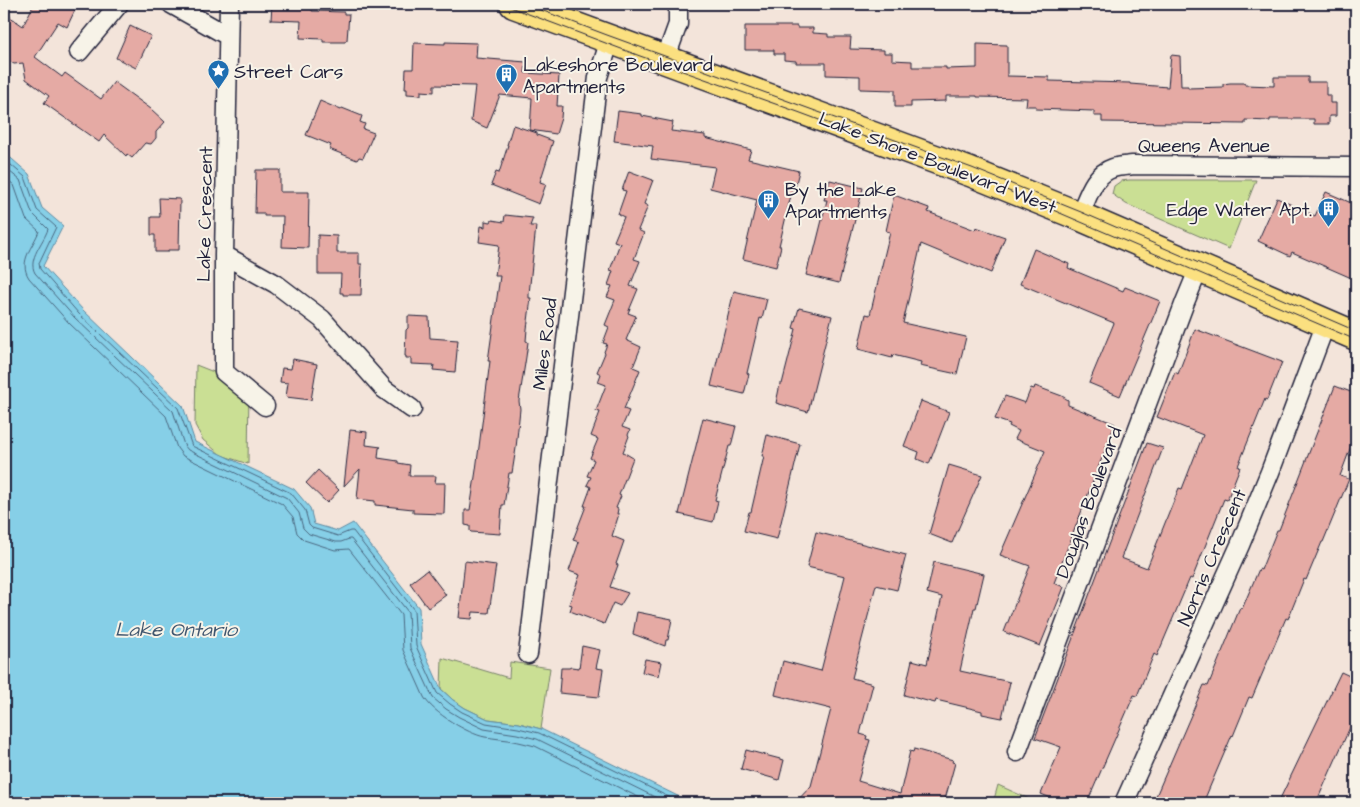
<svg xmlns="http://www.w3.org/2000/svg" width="1360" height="807" viewBox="0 0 1360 807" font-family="'Architects Daughter',sans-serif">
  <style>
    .green { fill: #cadf94; stroke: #768068 }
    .water { fill: #86cfe7; stroke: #5e8aa2 }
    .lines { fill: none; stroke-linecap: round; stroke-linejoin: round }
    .shore { stroke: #4a6780; stroke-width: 1 }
    .building { fill: #e5aaa4; stroke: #22223b }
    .minor-casing { stroke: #22223b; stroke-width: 21 }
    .primary-casing { stroke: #22223b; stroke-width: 31 }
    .minor { stroke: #f7f3e8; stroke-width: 18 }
    .primary { stroke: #fbe080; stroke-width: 28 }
    .tram { stroke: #22223b; stroke-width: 1 }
    .labels { text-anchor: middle; stroke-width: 4; stroke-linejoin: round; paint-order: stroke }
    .poi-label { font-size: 19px; fill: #22223b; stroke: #f7f3e8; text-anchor: start }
    .street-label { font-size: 19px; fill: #22223b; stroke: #f7f3e8 }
    .water-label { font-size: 20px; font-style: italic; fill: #40566f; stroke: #f7f3e8 }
  </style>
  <rect width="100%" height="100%" fill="#f3e4da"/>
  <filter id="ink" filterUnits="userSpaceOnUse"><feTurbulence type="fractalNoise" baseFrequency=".02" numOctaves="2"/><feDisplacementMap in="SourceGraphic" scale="10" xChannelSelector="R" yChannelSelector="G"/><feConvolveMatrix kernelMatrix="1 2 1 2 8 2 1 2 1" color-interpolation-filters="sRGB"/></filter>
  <g filter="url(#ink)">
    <!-- green -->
    <path class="green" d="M 1129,180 L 1256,180 L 1229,249 L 1126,204 L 1112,194 L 1114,186 L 1121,181 Z
      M 196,365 L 249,386 L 248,464 L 221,455 L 203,440 L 195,425 Z
      M 442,658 L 509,678 L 510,662 L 550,668 L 541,729 L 519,723 L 488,719 L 465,708 L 453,700 L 441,689 Z
      M 998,785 L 1038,803 L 993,803 Z"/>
    <!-- water -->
    <path class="water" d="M 4,152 L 29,174 L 42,208 L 63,226 L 43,266 L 83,310 L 183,406 L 195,442 L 294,489 L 310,508 L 314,524 L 338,531 L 353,523 L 419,608 L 421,644 L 441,689 L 453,700 L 465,708 L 488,719 L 519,723 L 541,729 L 692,803 L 4,803 Z"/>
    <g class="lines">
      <!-- shore -->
      <path class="shore" d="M 4,159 L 25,177 L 37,210 L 56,227 L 39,263 L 40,269 L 79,314 L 178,408 L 192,446 L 291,493 L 305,510 L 309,525 L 312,528 L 338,536 L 350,531 L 353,531 L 414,610 L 416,646 L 437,693 L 450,704 L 462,712 L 486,723 L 518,728 L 539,733 L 681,803
        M 4,167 L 20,180 L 32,213 L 48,229 C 44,242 27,259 35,273 L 75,318 L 173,411 L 184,445 L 188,450 L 287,498 L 299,513 L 303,528 L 309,534 L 336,542 L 341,542 L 349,539 L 351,539 L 408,612 L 410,648 L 433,698 L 446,709 L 459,717 L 484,729 L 517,734 L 537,739 L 667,803
        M 4,177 L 14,185 L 26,219 L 39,231 C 33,247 18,261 29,278 L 69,323 L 166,416 L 177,448 L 183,456 L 282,504 L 293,517 L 297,533 L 304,540 L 335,550 L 349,549 L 401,615 L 403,650 L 424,697 C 432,712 468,734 485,737 C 490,738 495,738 500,739 C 512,740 523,743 535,746 L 650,803"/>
    </g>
    <!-- building -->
    <path class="building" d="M 34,4 L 76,4 L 73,9 L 75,10 L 67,27 L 58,22 L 35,57 L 62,77 L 65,73 L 101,99 L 114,82 L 151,109 L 165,122 L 156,132 L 156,138 L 151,144 L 145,143 L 132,158 L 127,154 L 126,156 L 104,135 L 99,142 L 44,103 L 49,96 L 26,79 L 23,63 L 14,64 L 4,58 L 4,24 L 9,16 L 23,26 Z
      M 272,4 L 312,4 L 312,11 L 344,12 L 344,14 L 349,14 L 347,40 L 346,40 L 345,42 L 323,42 L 323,39 L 300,38 L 301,21 L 271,20 Z
      M 130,26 L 151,36 L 136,68 L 116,58 Z
      M 745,26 L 797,26 L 797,28 L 813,28 L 813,33 L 828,34 L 828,37 L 851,37 L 850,49 L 884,50 L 884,53 L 892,53 L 892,60 L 912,61 L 912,67 L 946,67 L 946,69 L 977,68 L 977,44 L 1007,45 L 1007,76 L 1049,77 L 1049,81 L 1130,83 L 1130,84 L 1168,87 L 1171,55 L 1180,56 L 1181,86 L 1188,86 L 1188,88 L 1223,87 L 1223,84 L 1230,83 L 1245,83 L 1245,85 L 1274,86 L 1274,77 L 1308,77 L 1308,82 L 1326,82 L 1326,95 L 1330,95 L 1330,103 L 1336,103 L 1336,116 L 1329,116 L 1329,124 L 1314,124 L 1314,119 L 1270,119 L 1270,121 L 1245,120 L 1245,124 L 1102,122 L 1102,116 L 1094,116 L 1094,111 L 1036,109 L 1036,106 L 1026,106 L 1027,98 L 977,97 L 977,96 L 946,96 L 946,101 L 911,102 L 911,107 L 895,107 L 895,90 L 860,89 L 860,76 L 826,75 L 826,63 L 796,63 L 796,61 L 784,60 L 784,54 L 774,54 L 774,50 L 745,50 Z
      M 445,42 L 477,43 L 476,58 L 526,62 L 525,73 L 559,75 L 557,106 L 562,106 L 561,118 L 556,134 L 530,130 L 532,98 L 500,95 L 487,128 L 471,121 L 475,86 L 434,85 L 434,92 L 421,91 L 421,95 L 407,94 L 407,89 L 405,89 L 406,69 L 413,69 L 414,43 L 445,44 Z
      M 320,101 L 341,110 L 342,108 L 362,116 L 360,122 L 365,124 L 363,129 L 374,133 L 363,158 L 359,157 L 357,160 L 329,149 L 331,145 L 306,135 Z
      M 618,111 L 642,114 L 642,116 L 673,122 L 671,131 L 705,135 L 705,138 L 751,150 L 748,159 L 799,171 L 794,191 L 792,191 L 779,246 L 781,246 L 776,267 L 743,259 L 757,200 L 710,188 L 715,167 L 651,159 L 653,146 L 614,141 Z
      M 513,125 L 537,133 L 537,135 L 553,141 L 540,182 L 546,184 L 539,204 L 491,185 L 496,172 L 499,173 L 508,145 L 507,145 Z
      M 256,170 L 280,170 L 280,192 L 309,192 L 308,248 L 282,247 L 283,216 L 264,216 L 264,213 L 255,213 Z
      M 629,171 L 653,180 L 644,204 L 648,206 L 638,230 L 644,233 L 634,259 L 640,261 L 630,286 L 638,289 L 628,313 L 636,316 L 626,340 L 641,347 L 633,367 L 640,370 L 624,409 L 629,411 L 622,427 L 630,430 L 628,435 L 629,436 L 623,452 L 633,458 L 619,495 L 621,496 L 616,508 L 618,509 L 617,514 L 619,514 L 612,536 L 624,541 L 616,564 L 618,565 L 610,587 L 628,593 L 620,606 L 613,603 L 604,624 L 570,611 L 572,605 L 569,604 L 580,575 L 569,571 L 579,542 L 573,540 L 586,506 L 584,506 L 591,487 L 587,485 L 591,477 L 587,476 L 594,460 L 590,458 L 598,439 L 591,436 L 600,412 L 596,411 L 606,385 L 598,382 L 601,374 L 597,372 L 605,353 L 604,352 L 607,344 L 603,343 L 609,327 L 605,325 L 615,300 L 607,297 L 612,286 L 608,285 L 613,271 L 610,270 L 620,243 L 614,241 L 624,217 L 618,214 L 626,191 L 622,190 Z
      M 830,180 L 863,188 L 839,283 L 806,275 L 811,256 L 813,256 L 827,200 L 824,200 Z
      M 1326,192 L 1356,205 L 1356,280 L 1292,252 L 1290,256 L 1258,241 L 1277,198 L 1315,216 Z
      M 894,195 L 929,208 L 928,212 L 975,230 L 976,227 L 1005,237 L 991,273 L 921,244 L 903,323 L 966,337 L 957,374 L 920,366 L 921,362 L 893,355 L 892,358 L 858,349 L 866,314 L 870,315 L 890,232 L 886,231 Z
      M 159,198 L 180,199 L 179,250 L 168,250 L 168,252 L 155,252 L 155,235 L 151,235 L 151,217 L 160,217 Z
      M 505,215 L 533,218 L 530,226 L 536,226 L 529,294 L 529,298 L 531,298 L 527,329 L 526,341 L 528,342 L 526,357 L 519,401 L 520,409 L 516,448 L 512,473 L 509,473 L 504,505 L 502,505 L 500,534 L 471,532 L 470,531 L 470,526 L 465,525 L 465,510 L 470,510 L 476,470 L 490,361 L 488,361 L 500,276 L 495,276 L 499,245 L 479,242 L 481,226 L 485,227 L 485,221 L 491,222 L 492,220 L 504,222 Z
      M 318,235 L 337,236 L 337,253 L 359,253 L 359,264 L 362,264 L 361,295 L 343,295 L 343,293 L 340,293 L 341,274 L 318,274 Z
      M 1034,249 L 1069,264 L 1068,268 L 1123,291 L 1125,287 L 1160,301 L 1120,396 L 1089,383 L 1114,323 L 1020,284 Z
      M 734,291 L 767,299 L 762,319 L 760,318 L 747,373 L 749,374 L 744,394 L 711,386 Z
      M 799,308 L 832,316 L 808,412 L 776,403 L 780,384 L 782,384 L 796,329 L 793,328 Z
      M 408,316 L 429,317 L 430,338 L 458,340 L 455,372 L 433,370 L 434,365 L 411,364 L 411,358 L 406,358 L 406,356 L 405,356 L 406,330 L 408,328 Z
      M 1195,329 L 1282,362 L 1267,400 L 1265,399 L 1238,466 L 1240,467 L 1227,500 L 1224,499 L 1192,579 L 1190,578 L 1157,656 L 1154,654 L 1137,696 L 1134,695 L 1087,803 L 1063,803 L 1041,794 L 1061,747 L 1035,738 L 1147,443 L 1163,448 L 1121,558 L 1147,568 L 1179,488 L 1182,489 L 1203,435 L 1157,417 L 1175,372 L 1178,374 Z
      M 293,359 L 317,364 L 311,400 L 286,397 L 288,383 L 280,382 L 282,368 L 291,369 Z
      M 1035,386 L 1062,396 L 1068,400 L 1068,405 L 1115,424 L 1054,583 L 1064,587 L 1040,646 L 1004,632 L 1030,566 L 1000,555 L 1045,451 L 1015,439 L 1019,431 L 1009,426 L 1010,424 L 995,419 L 1005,396 L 1025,403 L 1031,388 L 1034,389 Z
      M 1335,386 L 1356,394 L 1356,433 L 1340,476 L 1349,479 L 1323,542 L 1322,542 L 1306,580 L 1304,579 L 1288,619 L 1286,618 L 1252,698 L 1249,697 L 1233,736 L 1232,735 L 1203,803 L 1153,803 L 1204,685 L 1208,686 L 1240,608 L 1242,609 L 1259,569 L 1261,570 L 1277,530 L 1279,530 Z
      M 921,401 L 949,412 L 929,464 L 917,459 L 919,452 L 904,446 Z
      M 703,418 L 736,426 L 731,446 L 729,446 L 715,500 L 718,501 L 713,522 L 679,514 Z
      M 350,430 L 367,432 L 366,445 L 381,447 L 379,448 L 378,458 L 398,461 L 398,463 L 410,465 L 409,476 L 436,476 L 435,483 L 445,483 L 444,514 L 413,513 L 413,509 L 375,505 L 375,501 L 357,499 L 360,469 L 344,486 Z
      M 767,435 L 800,444 L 777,539 L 744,531 L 749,512 L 751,512 L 764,456 L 762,456 Z
      M 949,465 L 982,475 L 952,543 L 929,534 Z
      M 318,470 L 339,490 L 327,503 L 306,483 Z
      M 816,532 L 906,555 L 897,590 L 876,585 L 852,678 L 873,684 L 860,734 L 867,736 L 866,739 L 870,740 L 858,781 L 900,794 L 910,751 L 913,752 L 914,749 L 953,760 L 952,762 L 955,763 L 944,803 L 795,803 L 811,786 L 831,709 L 775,695 L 783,661 L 821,671 L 845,576 L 807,567 Z
      M 465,561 L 496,565 L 489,613 L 473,612 L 472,619 L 459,618 Z
      M 934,562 L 984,574 L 976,608 L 974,608 L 960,671 L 1010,682 L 1002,718 L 982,714 L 982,711 L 936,700 L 935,703 L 904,695 L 912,660 L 927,664 L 942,597 L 927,593 Z
      M 427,570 L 446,595 L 428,608 L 410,583 Z
      M 637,612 L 672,619 L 668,640 L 666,640 L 665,646 L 633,634 Z
      M 582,646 L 600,650 L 596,668 L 603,669 L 599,697 L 559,693 L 561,668 L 569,668 L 571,667 L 579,668 Z
      M 645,659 L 662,662 L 659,676 L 642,672 Z
      M 1341,672 L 1356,679 L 1356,714 L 1316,803 L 1278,803 Z
      M 746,750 L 784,760 L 779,780 L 741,769 Z"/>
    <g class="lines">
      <defs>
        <path id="minor" d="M 171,4 L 228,36
          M 229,4 L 224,255 L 224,372 L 265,406
          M 79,52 L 119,4
          M 665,60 L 678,24 L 678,4
          M 1079,216 C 1088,198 1092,175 1113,168 C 1119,166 1126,166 1133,165 L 1356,167
          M 224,255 L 276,284 L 322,319 L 384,389 L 412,409
          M 528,654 L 598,77 L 610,40
          M 1017,752 L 1185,302 L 1199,268
          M 1124,803 L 1240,545 L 1270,472 L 1326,323"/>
        <path id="primary" d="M 514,4 L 970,172 L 1079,216 L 1356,336"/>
      </defs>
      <!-- minor casing -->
      <use href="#minor" class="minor-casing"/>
      <!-- primary casing -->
      <use href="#primary" class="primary-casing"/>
      <!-- minor -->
      <use href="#minor" class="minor"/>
      <!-- primary -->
      <use href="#primary" class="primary"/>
      <!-- tram -->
      <path class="tram" d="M 502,4 L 640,56 L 798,112 L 1004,189 L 1356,340
        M 525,4 L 607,35 L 972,168 L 1081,212 L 1356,331"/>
    </g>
  </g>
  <!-- icons -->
  <defs>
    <symbol id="sight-pin" viewBox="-11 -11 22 30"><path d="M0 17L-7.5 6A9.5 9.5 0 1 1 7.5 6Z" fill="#1f6fb2" stroke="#f7f3e8"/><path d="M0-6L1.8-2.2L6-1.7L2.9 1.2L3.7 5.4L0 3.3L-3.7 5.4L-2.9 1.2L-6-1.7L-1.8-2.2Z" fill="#fff"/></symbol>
    <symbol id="building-pin" viewBox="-11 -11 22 30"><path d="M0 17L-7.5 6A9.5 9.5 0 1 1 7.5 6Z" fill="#1f6fb2" stroke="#f7f3e8"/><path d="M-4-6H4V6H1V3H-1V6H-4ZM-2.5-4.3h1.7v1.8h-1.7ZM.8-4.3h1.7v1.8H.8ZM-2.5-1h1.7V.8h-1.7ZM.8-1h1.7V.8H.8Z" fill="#fff"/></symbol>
  </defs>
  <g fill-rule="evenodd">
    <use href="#sight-pin" x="206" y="58" width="25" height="34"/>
    <use href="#building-pin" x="494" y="62" width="25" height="34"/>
    <use href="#building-pin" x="756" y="188" width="25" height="34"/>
    <use href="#building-pin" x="1316" y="196" width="25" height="34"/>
  </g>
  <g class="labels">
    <!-- poi labels -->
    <g class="poi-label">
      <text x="523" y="71">Lakeshore Boulevard<tspan x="523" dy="22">Apartments</tspan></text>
      <text x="234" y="78">Street Cars</text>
      <text x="785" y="196">By the Lake<tspan x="785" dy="22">Apartments</tspan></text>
      <text x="1312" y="216" text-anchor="end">Edge Water Apt.</text>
    </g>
    <!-- street labels -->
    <g class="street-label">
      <text x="1204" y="152">Queens Avenue</text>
      <text transform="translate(938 162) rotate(21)" y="7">Lake Shore Boulevard West</text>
      <text transform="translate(204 214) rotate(-89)" y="7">Lake Crescent</text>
      <text transform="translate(544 344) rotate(-83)" y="7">Miles Road</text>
      <text transform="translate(1088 502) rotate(-70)" y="7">Douglas Boulevard</text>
      <text transform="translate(1211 557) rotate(-67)" y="7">Norris Crescent</text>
    </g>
    <!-- water labels -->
    <g class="water-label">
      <text x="176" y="636">Lake Ontario</text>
    </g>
  </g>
  <!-- margin -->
  <rect width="1360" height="807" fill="none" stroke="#f7f3e8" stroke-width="20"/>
  <rect x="10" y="10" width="1340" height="787" fill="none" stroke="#22223b" stroke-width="2" filter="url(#ink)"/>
</svg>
